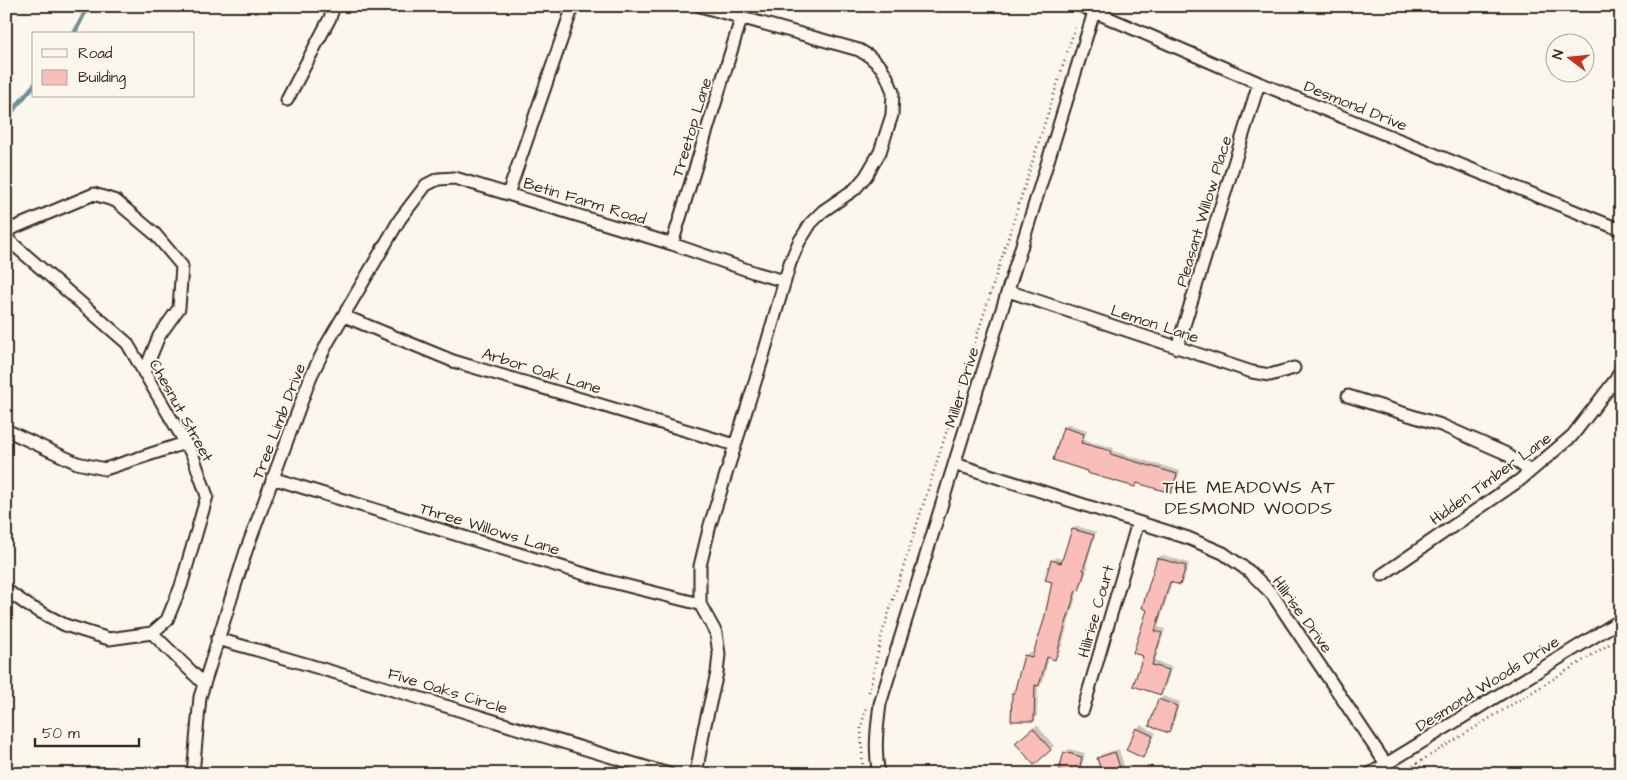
<svg xmlns="http://www.w3.org/2000/svg" width="1627" height="780" viewBox="0 0 1627 780" font-family="'Architects Daughter',sans-serif">
  <style>
    .shadow { fill: #0003 }
    .lines { fill: none; stroke-linecap: round; stroke-linejoin: round }
    .stream { stroke: #6d919b; stroke-width: 4.5 }
    .building { fill: #fabeb9; stroke: #3b2a1e }
    .street-casing { stroke: #3b2a1e; stroke-width: 15 }
    .path { stroke: #3b2a1e; stroke-width: 2.5; stroke-dasharray: 1 4; stroke-linecap: butt }
    .street { stroke: #fbf7ec; stroke-width: 11 }
    .labels { text-anchor: middle; stroke-width: 4; stroke-linejoin: round; paint-order: stroke }
    .street-label { font-size: 16px; fill: #3b2a1e; stroke: #fbf7ec }
    .neighbourhood-label { font-size: 18px; letter-spacing: 1px; fill: #3b2a1e; stroke: #fbf7ec }
  </style>
  <rect width="100%" height="100%" fill="#fbf7ec"/>
  <filter id="ink" filterUnits="userSpaceOnUse"><feTurbulence type="fractalNoise" baseFrequency=".02" numOctaves="2"/><feDisplacementMap in="SourceGraphic" scale="10" xChannelSelector="R" yChannelSelector="G"/><feConvolveMatrix kernelMatrix="1 2 1 2 8 2 1 2 1" color-interpolation-filters="sRGB"/></filter>
  <g filter="url(#ink)">
    <!-- shadow -->
    <path class="shadow" d="M 1068,424 L 1087,430 L 1084,440 L 1114,448 L 1113,451 L 1180,471 L 1174,488 L 1170,492 L 1139,482 L 1135,486 L 1088,472 L 1064,428 Z
      M 1077,526 L 1096,532 L 1086,566 L 1088,567 L 1082,585 L 1078,590 L 1059,655 L 1055,658 L 1049,657 L 1043,681 L 1038,685 L 1037,716 L 1033,720 L 1013,694 L 1015,691 L 1025,656 L 1029,652 L 1035,654 L 1045,620 L 1054,582 L 1052,561 L 1056,557 L 1064,560 L 1073,529 Z
      M 1162,555 L 1189,563 L 1184,580 L 1180,584 L 1172,582 L 1158,627 L 1165,629 L 1155,661 L 1172,667 L 1164,690 L 1160,694 L 1145,655 L 1149,609 L 1158,558 Z
      M 1163,696 L 1180,702 L 1172,728 L 1168,731 L 1159,700 Z
      M 1037,725 L 1054,746 L 1034,763 L 1021,739 Z
      M 1141,725 L 1156,733 L 1146,753 L 1143,757 L 1137,729 Z
      M 1069,749 L 1085,753 L 1081,770 L 1077,773 L 1065,753 Z
      M 1119,749 L 1124,766 L 1120,770 L 1098,758 L 1102,754 Z"/>
    <g class="lines">
      <!-- stream -->
      <path class="stream" d="M 74,34 L 88,6
        M 6,119 L 34,85"/>
    </g>
    <!-- building -->
    <path class="building" d="M 1063,427 L 1084,434 L 1081,443 L 1111,451 L 1110,454 L 1177,474 L 1171,493 L 1137,483 L 1135,487 L 1087,473 L 1087,471 L 1053,460 Z
      M 1072,529 L 1094,535 L 1083,570 L 1085,571 L 1079,591 L 1076,590 L 1055,660 L 1047,657 L 1039,686 L 1035,685 L 1034,721 L 1011,721 L 1012,693 L 1014,693 L 1024,655 L 1032,657 L 1044,620 L 1052,582 L 1045,580 L 1051,560 L 1061,563 Z
      M 1157,558 L 1186,566 L 1180,585 L 1170,582 L 1155,631 L 1162,633 L 1152,665 L 1169,670 L 1161,695 L 1133,686 L 1143,656 L 1133,653 L 1147,610 L 1142,608 Z
      M 1158,699 L 1177,706 L 1169,733 L 1149,726 Z
      M 1033,728 L 1051,750 L 1034,765 L 1015,743 Z
      M 1136,728 L 1153,736 L 1143,758 L 1126,750 Z
      M 1064,752 L 1082,757 L 1078,774 L 1059,770 Z
      M 1115,752 L 1121,771 L 1111,774 L 1102,774 L 1097,758 Z"/>
    <g class="lines">
      <defs>
        <path id="street" d="M 1081,6 L 1259,83 L 1621,230
          M 287,100 L 330,18 L 334,6
          M 508,194 L 573,6
          M 6,231 L 94,194 L 116,201 L 155,234 L 182,266 L 179,308 L 159,336 L 144,373
          M 6,238 L 127,343 L 193,456 L 207,496 L 181,586 L 167,620 L 152,633 L 109,639 L 65,625 L 29,606 L 6,590
          M 672,244 L 741,19
          M 1008,291 L 1252,372 L 1270,375 L 1294,368
          M 344,316 L 453,361 L 735,445
          M 1177,348 L 1259,83
          M 1348,396 L 1441,425 L 1505,453 L 1530,471
          M 6,430 L 77,463 L 105,469 L 185,443
          M 955,464 L 1188,538 L 1223,553 L 1250,572 L 1272,594 L 1386,764
          M 272,478 L 604,580 L 700,604
          M 1382,575 L 1520,480 L 1572,436 L 1616,379 L 1621,369
          M 152,633 L 204,684
          M 217,639 C 369,680 518,730 669,774
          M 1083,710 L 1138,522
          M 193,774 L 200,697 L 246,551 L 311,376 L 328,342 L 400,219 L 426,185 L 438,179 L 455,178 L 672,244 L 756,273 L 785,281
          M 696,774 L 704,729 L 717,673 L 719,654 L 716,633 L 700,604 L 700,566 L 710,525 L 762,360 L 790,263 L 799,242 L 811,223 L 823,211 L 855,189 L 866,176 L 880,152 L 892,115 L 893,92 L 887,77 L 881,67 L 869,56 L 859,50 L 700,6
          M 879,774 C 874,751 877,727 880,704 L 1094,12
          M 1370,774 L 1621,620"/>
      </defs>
      <!-- street casing -->
      <use href="#street" class="street-casing"/>
      <!-- path -->
      <path class="path" d="M 869,692 L 882,634 L 1075,28
        M 863,774 L 861,728 L 866,707
        M 1400,774 L 1621,637"/>
      <!-- street -->
      <use href="#street" class="street"/>
    </g>
  </g>
  <g class="labels">
    <!-- street labels -->
    <g class="street-label">
      <text transform="translate(1356 105) rotate(22)" y="6">Desmond Drive</text>
      <text transform="translate(691 127) rotate(-73)" y="6">Treetop Lane</text>
      <text transform="translate(585 200) rotate(17)" y="6">Betin Farm Road</text>
      <text transform="translate(1203 211) rotate(-73)" y="6">Pleasant Willow Place</text>
      <text transform="translate(1155 323) rotate(18)" y="6">Lemon Lane</text>
      <text transform="translate(542 370) rotate(17)" y="6">Arbor Oak Lane</text>
      <text transform="translate(961 387) rotate(-73)" y="6">Miller Drive</text>
      <text transform="translate(182 410) rotate(61)" y="6">Chesnut Street</text>
      <text transform="translate(278 421) rotate(-69)" y="6">Tree Limb Drive</text>
      <text transform="translate(1490 478) rotate(-36)" y="6">Hidden Timber Lane</text>
      <text transform="translate(490 528) rotate(17)" y="6">Three Willows Lane</text>
      <text transform="translate(1095 611) rotate(-74)" y="6">Hillrise Court</text>
      <text transform="translate(1303 614) rotate(54)" y="6">Hillrise Drive</text>
      <text transform="translate(1487 683) rotate(-32)" y="6">Desmond Woods Drive</text>
      <text transform="translate(448 690) rotate(17)" y="6">Five Oaks Circle</text>
    </g>
    <!-- neighbourhood labels -->
    <g class="neighbourhood-label">
      <text x="1249" y="493">THE MEADOWS AT<tspan x="1249" dy="21">DESMOND WOODS</tspan></text>
    </g>
  </g>
  <!-- margin -->
  <rect width="1627" height="780" fill="none" stroke="#fbf7ec" stroke-width="25"/>
  <rect x="12" y="12" width="1602" height="755" fill="none" stroke="#3b2a1e" stroke-width="2" filter="url(#ink)"/>
  <!-- legend -->
  <rect x="32" y="32" width="162" height="65" fill="#fbf7ec" stroke="#aea59a"/>
  <rect x="42" y="49" width="25" height="8" fill="#fbf7ec" stroke="#aea59a"/>
  <text x="78" y="58" font-size="15" fill="#3b2a1e">Road</text>
  <rect x="42" y="70" width="25" height="15" fill="#fabeb9" stroke="#aea59a"/>
  <text x="78" y="82" font-size="15" fill="#3b2a1e">Building</text>
  <!-- north arrow -->
  <g transform="translate(1570 58) rotate(286)"><circle r="24" fill="#fbf7ec" stroke="#aea59a"/>
  <path d="M0-4L9 19L0 12L-9 19Z" fill="#c8321e"/>
  <text y="-8" font-size="14" font-weight="bold" text-anchor="middle" fill="#3b2a1e">N</text>
  </g>
  <!-- scale -->
  <path d="M35 738v8h104v-8" fill="none" stroke="#3b2a1e" stroke-width="2.5"/>
  <text x="42" y="738" font-size="15" fill="#3b2a1e" stroke="#fbf7ec" stroke-width="4" paint-order="stroke">50 m</text>
</svg>
